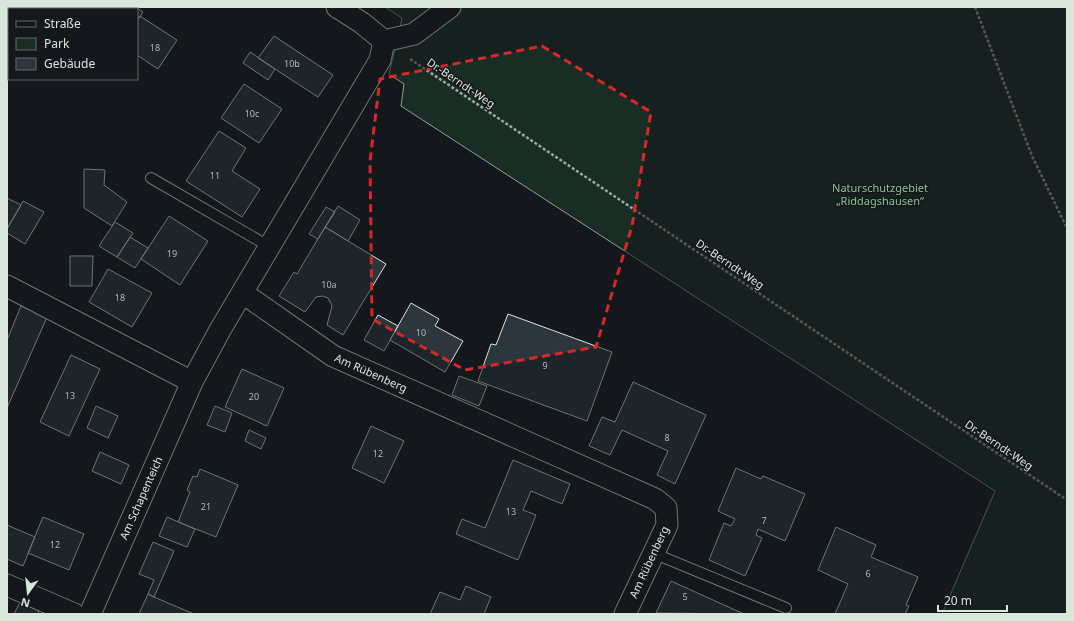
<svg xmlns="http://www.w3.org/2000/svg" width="1074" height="621" viewBox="0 0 1074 621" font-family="'Noto Sans',sans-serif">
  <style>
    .green { fill: #1a2d24; stroke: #939e99 }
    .building { fill: #2c363c; stroke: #d8e6dc }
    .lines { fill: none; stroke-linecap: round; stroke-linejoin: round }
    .lane-casing { stroke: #d8e6dc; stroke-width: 12 }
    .street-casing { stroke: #d8e6dc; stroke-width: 23 }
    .path { stroke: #9da8a2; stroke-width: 2.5; stroke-dasharray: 3 2; stroke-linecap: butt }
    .lane { stroke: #14181c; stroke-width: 10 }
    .street { stroke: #14181c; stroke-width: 21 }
    .marked { fill: none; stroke: #d62828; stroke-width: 3; stroke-dasharray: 8 5; stroke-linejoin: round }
    .labels { text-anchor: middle; stroke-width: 3; stroke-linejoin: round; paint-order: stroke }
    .number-label { font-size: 9px; fill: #adbab4 }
    .street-label { font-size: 11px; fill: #d8e6dc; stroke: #14181c }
    .park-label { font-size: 11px; fill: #8ac095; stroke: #14181c }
  </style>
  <rect width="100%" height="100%" fill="#14181c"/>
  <!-- green -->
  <path class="green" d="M 385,7 L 1067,7 L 1067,614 L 942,614 L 995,491 L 401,106 L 404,84 L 389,74 L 402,18 Z"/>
  <!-- building -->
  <path class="building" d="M 39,7 L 59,7 L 58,9 L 42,9 Z
    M 121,7 L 136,7 L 143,12 L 137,21 L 137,9 L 120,9 Z
    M 140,16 L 177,40 L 158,69 L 137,55 L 137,21 Z
    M 274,36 L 333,75 L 318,97 L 258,58 Z
    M 250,52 L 275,69 L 268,80 L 243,63 Z
    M 244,84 L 282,109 L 259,143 L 221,118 Z
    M 219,131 L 246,148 L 232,171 L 260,189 L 242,217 L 186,181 Z
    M 84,169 L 105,170 L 104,185 L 127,202 L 112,226 L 84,208 Z
    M 7,198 L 21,205 L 7,229 Z
    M 23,201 L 44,212 L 25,244 L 7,233 L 7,229 Z
    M 338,206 L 360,220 L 348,241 L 325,227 Z
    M 326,207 L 335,212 L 318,239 L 309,234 Z
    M 169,216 L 208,241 L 180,285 L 141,259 Z
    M 115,222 L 133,233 L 117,257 L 99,246 Z
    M 325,227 L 386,264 L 343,335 L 327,325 L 332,306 L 328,298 L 323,296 L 316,297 L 305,312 L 279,296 L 294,272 L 297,274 Z
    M 130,237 L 148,248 L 135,268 L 117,257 Z
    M 70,256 L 93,256 L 92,286 L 70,286 Z
    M 108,269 L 152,293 L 132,327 L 89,302 Z
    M 411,303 L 439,319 L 435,326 L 463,341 L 445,372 L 390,340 Z
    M 21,306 L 47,317 L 7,408 L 7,340 Z
    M 508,314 L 612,352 L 587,421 L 478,381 L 491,344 L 496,345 Z
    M 378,315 L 398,326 L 384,351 L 364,340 Z
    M 71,355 L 100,369 L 69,436 L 40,422 Z
    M 242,369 L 284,388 L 267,426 L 225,407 Z
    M 459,376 L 487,386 L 479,406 L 452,395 Z
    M 633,382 L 706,415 L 675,484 L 657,475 L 668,451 L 622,430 L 610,455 L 589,446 L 602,417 L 615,422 Z
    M 96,406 L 118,416 L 108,438 L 87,428 Z
    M 215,406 L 232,413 L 225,432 L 207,425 Z
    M 371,426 L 404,441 L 384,483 L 352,468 Z
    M 249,430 L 266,438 L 261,449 L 245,441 Z
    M 100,452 L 129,465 L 121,484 L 92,471 Z
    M 513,460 L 570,484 L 562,504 L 531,491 L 523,510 L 536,515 L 518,560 L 456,534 L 462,519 L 485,528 Z
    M 736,468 L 761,479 L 763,476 L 805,494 L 785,541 L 758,529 L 756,535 L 762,538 L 745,576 L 709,560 L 724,523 L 731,526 L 735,519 L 718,511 Z
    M 200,469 L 238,485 L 216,537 L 178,522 L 190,492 L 187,490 L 193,476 L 197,477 Z
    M 43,517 L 84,534 L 69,570 L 28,553 Z
    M 167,517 L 195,529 L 187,547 L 159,536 Z
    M 7,525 L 35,537 L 23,566 L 7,559 Z
    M 836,527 L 876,545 L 871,557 L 918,577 L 906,605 L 909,606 L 905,614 L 835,614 L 848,584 L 818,570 Z
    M 153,542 L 174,551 L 154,597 L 148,594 L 154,580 L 139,574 Z
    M 671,581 L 744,614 L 656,613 Z
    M 466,586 L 491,597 L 484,614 L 430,614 L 440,592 L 460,600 Z
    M 148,594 L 154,597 L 194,614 L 139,614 Z
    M 20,602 L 39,611 L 38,614 L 14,614 Z"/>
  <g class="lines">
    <defs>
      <path id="lane" d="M 151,178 L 270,247
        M 653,553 L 786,608"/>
      <path id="street" d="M 337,7 L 362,23 L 384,41
        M 384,41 L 414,34 L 450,7
        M 7,286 L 192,382
        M 243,293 L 333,356 L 655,499 L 666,508 L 667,525 L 625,614
        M 7,585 L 74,614
        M 90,614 L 192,382 L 220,330 L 380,60 L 384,41"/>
    </defs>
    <!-- lane casing -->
    <use href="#lane" class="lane-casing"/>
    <!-- street casing -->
    <use href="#street" class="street-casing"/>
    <!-- path -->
    <path class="path" d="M 975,7 L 1032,156 L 1067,228
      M 410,59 L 1067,500"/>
    <!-- lane -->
    <use href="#lane" class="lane"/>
    <!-- street -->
    <use href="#street" class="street"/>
  </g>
  <!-- marked area -->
  <path d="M0 0H1074V621H0ZM 542,46 L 651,112 L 632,226 L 596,347 L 465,370 L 372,319 L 370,161 L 380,79 Z" fill="#14181c" fill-opacity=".55" fill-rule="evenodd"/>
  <path class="marked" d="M 542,46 L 651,112 L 632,226 L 596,347 L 465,370 L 372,319 L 370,161 L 380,79 Z"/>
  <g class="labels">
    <!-- number labels -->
    <g class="number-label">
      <text x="155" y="51">18</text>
      <text x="292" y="67">10b</text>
      <text x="252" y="117">10c</text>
      <text x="215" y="179">11</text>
      <text x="172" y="257">19</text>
      <text x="329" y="288">10a</text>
      <text x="120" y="301">18</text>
      <text x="421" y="336">10</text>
      <text x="545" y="369">9</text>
      <text x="70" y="399">13</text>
      <text x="254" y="400">20</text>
      <text x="667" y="441">8</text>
      <text x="378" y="457">12</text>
      <text x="206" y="510">21</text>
      <text x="511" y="515">13</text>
      <text x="764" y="524">7</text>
      <text x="55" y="548">12</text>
      <text x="868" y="577">6</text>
      <text x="685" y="600">5</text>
    </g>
    <!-- street labels -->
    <g class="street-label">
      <text transform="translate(461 83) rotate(34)" y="4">Dr.-Berndt-Weg</text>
      <text transform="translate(730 264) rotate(34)" y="4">Dr.-Berndt-Weg</text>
      <text transform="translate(371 373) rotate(24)" y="4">Am Rübenberg</text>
      <text transform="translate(999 445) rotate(34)" y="4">Dr.-Berndt-Weg</text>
      <text transform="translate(141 498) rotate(-66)" y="4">Am Schapenteich</text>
      <text transform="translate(649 562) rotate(-65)" y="4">Am Rübenberg</text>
    </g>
    <!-- park labels -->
    <g class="park-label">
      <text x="880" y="192">Naturschutzgebiet<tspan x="880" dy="13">„Riddagshausen“</tspan></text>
    </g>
  </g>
  <!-- border -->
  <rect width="1074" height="621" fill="none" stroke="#d8e6dc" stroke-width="16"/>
  <!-- legend -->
  <rect x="8" y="8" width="130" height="72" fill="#14181c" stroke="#626a69"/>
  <rect x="16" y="21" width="20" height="6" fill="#14181c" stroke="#626a69"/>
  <text x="44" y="28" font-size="12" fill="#d8e6dc">Straße</text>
  <rect x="16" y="38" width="20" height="12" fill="#1a2d24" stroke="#626a69"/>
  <text x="44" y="48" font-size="12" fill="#d8e6dc">Park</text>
  <rect x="16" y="58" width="20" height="12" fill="#2c363c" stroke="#626a69"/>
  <text x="44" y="68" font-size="12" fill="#d8e6dc">Gebäude</text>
  <!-- north arrow -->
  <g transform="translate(28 593) rotate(195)" stroke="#14181c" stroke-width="3" paint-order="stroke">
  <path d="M0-3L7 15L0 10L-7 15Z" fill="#d8e6dc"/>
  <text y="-6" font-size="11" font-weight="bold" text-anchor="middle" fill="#d8e6dc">N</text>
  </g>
  <!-- scale -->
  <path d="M938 605v6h69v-6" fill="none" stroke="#d8e6dc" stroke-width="2"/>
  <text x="944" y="605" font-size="12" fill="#d8e6dc" stroke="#14181c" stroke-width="3" paint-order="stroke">20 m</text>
</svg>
